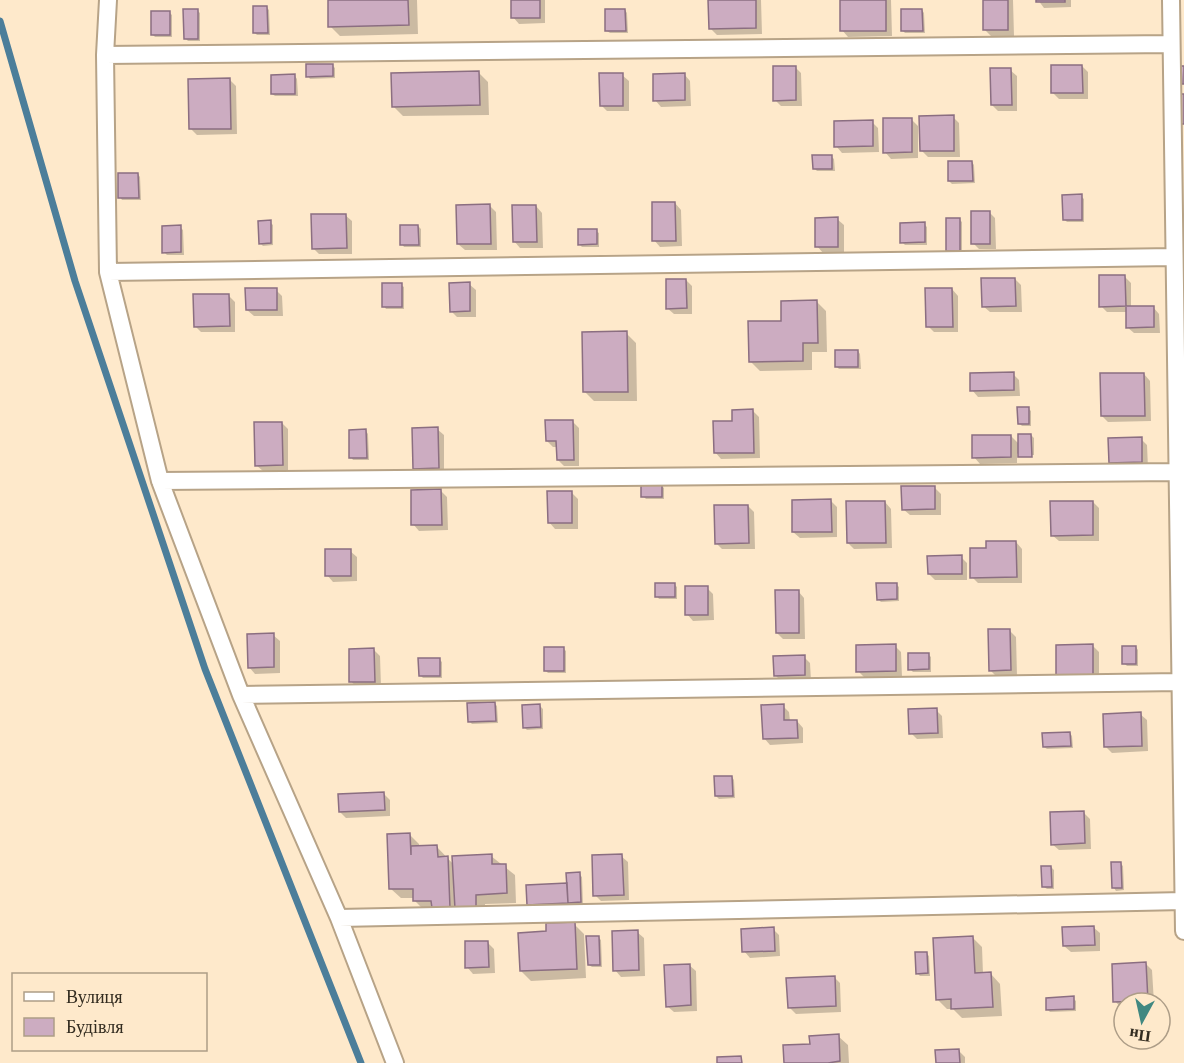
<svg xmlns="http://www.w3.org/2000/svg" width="1184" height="1063" viewBox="0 0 1184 1063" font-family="'Libre Baskerville',serif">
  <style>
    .shadow { fill: #0003 }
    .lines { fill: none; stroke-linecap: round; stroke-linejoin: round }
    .stream { stroke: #4c7e9a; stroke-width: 7 }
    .building { fill: #ccacc1; stroke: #8b6e81; stroke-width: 1.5 }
    .minor-casing { stroke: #b7a387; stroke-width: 20 }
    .minor { stroke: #fff; stroke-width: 16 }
  </style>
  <rect width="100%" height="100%" fill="#fee9cb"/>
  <!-- shadow -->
  <path class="shadow" d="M 329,0 L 417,0 L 418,34 L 340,36 L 330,26 Z
    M 513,0 L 545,0 L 545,23 L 519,24 L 513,17 Z
    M 710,0 L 761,0 L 762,34 L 717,35 L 710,28 Z
    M 841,0 L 891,0 L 892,36 L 848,37 L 842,30 Z
    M 985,0 L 1013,0 L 1014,36 L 991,36 L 985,30 Z
    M 1038,0 L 1071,0 L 1071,7 L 1044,8 Z
    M 267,8 L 269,10 L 270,35 L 257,35 L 254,32 Z
    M 197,10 L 200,13 L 200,41 L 188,41 L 185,38 Z
    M 625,10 L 627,13 L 628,33 L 610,33 L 607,31 Z
    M 922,10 L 924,13 L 925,33 L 905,33 L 902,30 Z
    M 169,12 L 172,15 L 172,37 L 155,37 L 153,35 Z
    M 332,65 L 335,68 L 335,78 L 310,79 L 308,76 Z
    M 1082,66 L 1088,72 L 1088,99 L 1059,99 L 1053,93 Z
    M 795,67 L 801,73 L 802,106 L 781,106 L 775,100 Z
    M 1010,70 L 1017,76 L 1017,111 L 998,111 L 992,105 Z
    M 479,73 L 488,82 L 489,115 L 403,116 L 393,106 Z
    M 684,74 L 690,81 L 691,106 L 661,107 L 655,100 Z
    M 622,75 L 629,81 L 629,111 L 607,111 L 601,105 Z
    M 295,76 L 297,79 L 298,96 L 275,96 L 272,94 Z
    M 230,80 L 236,86 L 237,134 L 197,135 L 190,128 Z
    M 953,117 L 959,123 L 960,157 L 928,157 L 922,151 Z
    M 911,119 L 918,126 L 918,158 L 891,159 L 885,152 Z
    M 872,122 L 878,128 L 879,152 L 842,153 L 836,146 Z
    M 831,156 L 834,159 L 835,171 L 817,171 L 814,168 Z
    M 972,162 L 974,165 L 975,183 L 952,184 L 949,181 Z
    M 138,174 L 140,177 L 141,200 L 122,200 L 120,197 Z
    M 1081,196 L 1084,199 L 1084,222 L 1067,222 L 1064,219 Z
    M 675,203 L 681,210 L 682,246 L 660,247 L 654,240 Z
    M 490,206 L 496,212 L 497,250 L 465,250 L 458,244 Z
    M 536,206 L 542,213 L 543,248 L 520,248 L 514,241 Z
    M 989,212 L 995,218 L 996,249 L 979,249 L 973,243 Z
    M 345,215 L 352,221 L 352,254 L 319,254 L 313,248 Z
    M 837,219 L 844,225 L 844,252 L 823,253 L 817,246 Z
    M 959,219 L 962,222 L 962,253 L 951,253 L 948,250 Z
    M 270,222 L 273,225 L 273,245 L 263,246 L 260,243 Z
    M 924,224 L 927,227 L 927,245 L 905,245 L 902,242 Z
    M 418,226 L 421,229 L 421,247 L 404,247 L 402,244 Z
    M 180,227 L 183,230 L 184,255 L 167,255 L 164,252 Z
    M 596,231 L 599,233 L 599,247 L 582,247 L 579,244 Z
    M 1182,259 L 1184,259 L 1184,288 L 1183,287 Z
    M 1124,276 L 1131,283 L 1131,308 L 1153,307 L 1159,314 L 1160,333 L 1134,333 L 1127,327 L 1127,312 L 1107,312 L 1101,306 Z
    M 1015,279 L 1021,285 L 1022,312 L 990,312 L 983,306 Z
    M 686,280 L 692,286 L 692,314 L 674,314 L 667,308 Z
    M 469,284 L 476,290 L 476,317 L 457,317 L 451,311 Z
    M 401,285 L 404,287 L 404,309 L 386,309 L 384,306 Z
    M 952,289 L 958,296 L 958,332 L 934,332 L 928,326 Z
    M 276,290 L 282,296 L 283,316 L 254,316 L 247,310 Z
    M 228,295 L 235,302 L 235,332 L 201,332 L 195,326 Z
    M 817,302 L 826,311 L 827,352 L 812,352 L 812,370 L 760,371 L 750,361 L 783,322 Z
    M 626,333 L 636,343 L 637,401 L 594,401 L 585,392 Z
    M 858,351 L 860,354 L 861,369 L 839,369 L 836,366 Z
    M 1013,374 L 1019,380 L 1020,396 L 978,397 L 972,390 Z
    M 1144,374 L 1150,381 L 1151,421 L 1108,422 L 1102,416 Z
    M 1028,408 L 1031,411 L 1031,426 L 1022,426 L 1019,423 Z
    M 753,411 L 759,417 L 760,458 L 721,459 L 715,452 L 734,422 Z
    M 572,421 L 579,428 L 579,466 L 564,466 L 558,460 L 558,447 L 553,447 L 547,441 Z
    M 282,423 L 288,429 L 288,471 L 263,471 L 256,465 Z
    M 437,429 L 444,435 L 444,474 L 421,474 L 414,468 Z
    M 366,431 L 368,434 L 369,460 L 353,460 L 351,457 Z
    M 1031,435 L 1034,438 L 1034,455 L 1020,455 L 1020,457 L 1017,453 L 1017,463 L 980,464 L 974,457 L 1011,436 L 1020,445 Z
    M 1141,439 L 1147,445 L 1148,468 L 1117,468 L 1110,462 Z
    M 661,485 L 664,488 L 664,499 L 646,499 L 643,496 Z
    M 934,487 L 941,494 L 941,515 L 910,515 L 903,509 Z
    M 441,491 L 447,497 L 448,530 L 419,531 L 413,524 Z
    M 571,492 L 578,499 L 578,529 L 555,529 L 549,522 Z
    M 831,501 L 837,507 L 837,537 L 800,538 L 793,532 Z
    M 885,502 L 891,509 L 892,548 L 854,549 L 848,543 Z
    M 1093,502 L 1099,508 L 1099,541 L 1059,541 L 1052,535 Z
    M 748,506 L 754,512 L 755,549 L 722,549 L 716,543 Z
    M 1016,542 L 1022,549 L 1022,583 L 978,583 L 972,577 L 988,550 Z
    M 350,551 L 357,557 L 357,581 L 333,582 L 327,575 Z
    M 961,557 L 967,563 L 967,580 L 935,580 L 929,574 Z
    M 674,584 L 677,587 L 677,599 L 659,599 L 657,596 Z
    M 896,584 L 899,587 L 899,601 L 881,602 L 878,599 Z
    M 707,588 L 713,594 L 714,620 L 693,621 L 687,614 Z
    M 798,591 L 804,598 L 805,639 L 783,639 L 777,633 Z
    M 1010,631 L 1016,637 L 1017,676 L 996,676 L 990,670 Z
    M 273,635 L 280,641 L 280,673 L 255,674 L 249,667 Z
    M 1092,645 L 1099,652 L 1099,680 L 1064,681 L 1058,675 Z
    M 895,646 L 901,652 L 902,677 L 864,677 L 858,671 Z
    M 1136,647 L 1138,650 L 1138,666 L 1127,666 L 1124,663 Z
    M 563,648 L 566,651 L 566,673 L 548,673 L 545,670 Z
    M 374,650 L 380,656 L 381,687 L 357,688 L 351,681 Z
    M 928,654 L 931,657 L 931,672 L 913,672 L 910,669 Z
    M 804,657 L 810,663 L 811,681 L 781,681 L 775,675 Z
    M 439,659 L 442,662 L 442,678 L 423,678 L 420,675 Z
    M 495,704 L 497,706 L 498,723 L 472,724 L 469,721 Z
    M 540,706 L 543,709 L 543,729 L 527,730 L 524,727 Z
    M 783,706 L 789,712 L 790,721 L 797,721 L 803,728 L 803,743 L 770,745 L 764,738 Z
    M 936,710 L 942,716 L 943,738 L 917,739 L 911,733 Z
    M 1140,714 L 1147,720 L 1148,751 L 1112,753 L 1106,747 Z
    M 1070,733 L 1072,736 L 1073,748 L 1047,749 L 1044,747 Z
    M 732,777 L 734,780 L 735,798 L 719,799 L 716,796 Z
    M 384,794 L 390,800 L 390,816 L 346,818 L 340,812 Z
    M 1083,812 L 1090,819 L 1091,849 L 1059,850 L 1052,844 Z
    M 410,835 L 419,844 L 419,848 L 437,847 L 454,865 L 491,856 L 515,875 L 516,903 L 485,904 L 485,917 L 424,910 L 415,901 L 415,898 L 401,898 L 391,889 Z
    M 621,856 L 628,862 L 629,900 L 601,901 L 595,895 Z
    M 1120,863 L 1123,866 L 1124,890 L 1116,891 L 1114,888 Z
    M 1051,867 L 1054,870 L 1054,889 L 1047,889 L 1044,887 Z
    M 579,874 L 582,877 L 583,905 L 535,910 L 528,904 L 566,885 Z
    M 574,924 L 584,934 L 586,978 L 531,981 L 521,971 L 548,933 Z
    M 1093,927 L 1100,933 L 1100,951 L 1071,952 L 1064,946 Z
    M 773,929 L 779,935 L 780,956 L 750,958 L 744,951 Z
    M 637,932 L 644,938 L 645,976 L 621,977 L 615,970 Z
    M 598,937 L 601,940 L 602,967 L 592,967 L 589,965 Z
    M 973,938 L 982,947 L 983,974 L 991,974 L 1000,984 L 1002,1016 L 962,1018 L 953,1009 L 947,1009 L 937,999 Z
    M 487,942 L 494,949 L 495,973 L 473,974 L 467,967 Z
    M 926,953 L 929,956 L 930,976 L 920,976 L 917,973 Z
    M 1146,964 L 1152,970 L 1154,1003 L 1124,1003 L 1124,1008 L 1121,1008 L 1115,1001 Z
    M 689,965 L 696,971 L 697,1011 L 674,1012 L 667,1006 Z
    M 834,977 L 840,983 L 841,1012 L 796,1014 L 789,1007 Z
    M 1073,998 L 1076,1001 L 1076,1011 L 1050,1012 L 1047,1009 Z
    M 838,1036 L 848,1045 L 849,1063 L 786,1063 L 811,1045 Z
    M 959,1051 L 965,1057 L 965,1063 L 937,1063 Z"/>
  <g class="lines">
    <!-- stream -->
    <path class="stream" d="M 0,21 L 75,281 L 205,669 L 361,1063"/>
  </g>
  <!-- building -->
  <path class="building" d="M 328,0 L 408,0 L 409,25 L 328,27 Z
    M 511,0 L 540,0 L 540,18 L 511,18 Z
    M 708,0 L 756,0 L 756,28 L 709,29 Z
    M 840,0 L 886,0 L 886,31 L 840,31 Z
    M 983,0 L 1008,0 L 1008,30 L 983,30 Z
    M 1036,0 L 1065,0 L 1065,2 L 1036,2 Z
    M 253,6 L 267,6 L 268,33 L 253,33 Z
    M 183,9 L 198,9 L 198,39 L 184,39 Z
    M 605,9 L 625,9 L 626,31 L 605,31 Z
    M 901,9 L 922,9 L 923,31 L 901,31 Z
    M 151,11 L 170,11 L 170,35 L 151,35 Z
    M 306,64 L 333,64 L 333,76 L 306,77 Z
    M 1051,65 L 1082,65 L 1083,93 L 1051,93 Z
    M 773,66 L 796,66 L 796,100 L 773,101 Z
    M 1181,66 L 1184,66 L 1184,84 L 1182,84 Z
    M 990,68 L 1011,68 L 1012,105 L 991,105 Z
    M 479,71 L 480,105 L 392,107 L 391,73 Z
    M 599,73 L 623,73 L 623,106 L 600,106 Z
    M 685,73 L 685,100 L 653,101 L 653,74 Z
    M 295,74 L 295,94 L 271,94 L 271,75 Z
    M 230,78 L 231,129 L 189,129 L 188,79 Z
    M 1177,94 L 1184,94 L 1184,124 L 1178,124 Z
    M 954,115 L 954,151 L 920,151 L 919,116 Z
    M 883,118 L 912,118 L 912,152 L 883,153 Z
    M 873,120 L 873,146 L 834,147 L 834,121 Z
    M 812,155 L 832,155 L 832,169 L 813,169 Z
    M 948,161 L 972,161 L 973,181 L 948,181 Z
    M 118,173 L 138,173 L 139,198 L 118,198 Z
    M 1082,194 L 1082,220 L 1063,220 L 1062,195 Z
    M 652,202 L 675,202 L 676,241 L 652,241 Z
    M 490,204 L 491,244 L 457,244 L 456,205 Z
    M 512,205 L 536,205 L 537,242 L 513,242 Z
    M 971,211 L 990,211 L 990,244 L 971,244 Z
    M 311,214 L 346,214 L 347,248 L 312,249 Z
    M 838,217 L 838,247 L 815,247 L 815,218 Z
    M 946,218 L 960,218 L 960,251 L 946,251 Z
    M 271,220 L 271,243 L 259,244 L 258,221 Z
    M 925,222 L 925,242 L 900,243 L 900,223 Z
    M 181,225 L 181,252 L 162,253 L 162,226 Z
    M 400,225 L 418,225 L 419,245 L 400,245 Z
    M 578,229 L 597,229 L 597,244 L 578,245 Z
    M 1099,275 L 1125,275 L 1126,306 L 1099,307 Z
    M 981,278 L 1015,278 L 1016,306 L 982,307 Z
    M 666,279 L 686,279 L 687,308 L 666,309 Z
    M 470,282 L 470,311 L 450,312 L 449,283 Z
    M 382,283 L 402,283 L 402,307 L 382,307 Z
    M 245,288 L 277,288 L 277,310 L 246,310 Z
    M 925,288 L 952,288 L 953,327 L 926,327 Z
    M 193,294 L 229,294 L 230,326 L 194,327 Z
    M 817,300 L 818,343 L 803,343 L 803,361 L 749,362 L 748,321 L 781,321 L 781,301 Z
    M 1126,306 L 1154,306 L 1154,327 L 1126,328 Z
    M 627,331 L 628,392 L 583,392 L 582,332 Z
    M 835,350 L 858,350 L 858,367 L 835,367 Z
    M 1014,372 L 1014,390 L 970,391 L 970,373 Z
    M 1100,373 L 1144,373 L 1145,416 L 1101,416 Z
    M 1017,407 L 1029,407 L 1029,424 L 1018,424 Z
    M 753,409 L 754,453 L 714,453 L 713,421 L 732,421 L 732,410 Z
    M 545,420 L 573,420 L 574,460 L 557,460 L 556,441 L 546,441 Z
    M 254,422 L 282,422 L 283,465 L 255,466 Z
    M 438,427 L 439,468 L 413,469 L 412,428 Z
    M 366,429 L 367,458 L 349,458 L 349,430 Z
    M 1018,434 L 1031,434 L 1032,457 L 1018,457 Z
    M 972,435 L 1011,435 L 1011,457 L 972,458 Z
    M 1142,437 L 1142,462 L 1109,463 L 1108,438 Z
    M 662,483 L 662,497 L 641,497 L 641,484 Z
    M 901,486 L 935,486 L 935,509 L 902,510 Z
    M 441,489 L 442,525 L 411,525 L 411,490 Z
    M 547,491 L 572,491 L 572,523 L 548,523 Z
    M 831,499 L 832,532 L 792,532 L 792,500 Z
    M 846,501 L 885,501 L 886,543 L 847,543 Z
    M 1050,501 L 1093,501 L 1093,535 L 1051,536 Z
    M 714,505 L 748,505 L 749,543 L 715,544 Z
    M 986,541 L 1016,541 L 1017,577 L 970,578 L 970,548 L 986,548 Z
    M 325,549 L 351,549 L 351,576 L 325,576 Z
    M 962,555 L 962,574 L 928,574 L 927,556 Z
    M 655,583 L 675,583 L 675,597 L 655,597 Z
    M 876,583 L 897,583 L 897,599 L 877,600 Z
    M 685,586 L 708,586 L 708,615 L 685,615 Z
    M 775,590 L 799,590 L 799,633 L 776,633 Z
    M 988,629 L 1010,629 L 1011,670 L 989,671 Z
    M 274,633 L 274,667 L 248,668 L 247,634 Z
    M 896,644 L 896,671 L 856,672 L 856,645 Z
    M 1093,644 L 1093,675 L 1056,675 L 1056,645 Z
    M 1122,646 L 1136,646 L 1136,664 L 1122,664 Z
    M 544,647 L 564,647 L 564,671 L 544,671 Z
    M 374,648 L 375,682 L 349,682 L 349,649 Z
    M 908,653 L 929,653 L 929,669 L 908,670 Z
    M 805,655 L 805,675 L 774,676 L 773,656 Z
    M 418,658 L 440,658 L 440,676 L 419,676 Z
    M 495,702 L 496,721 L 468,722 L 467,703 Z
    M 540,704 L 541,727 L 523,728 L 522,705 Z
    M 784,704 L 784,720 L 797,720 L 798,738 L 763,739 L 761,705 Z
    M 937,708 L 938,733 L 909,734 L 908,709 Z
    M 1141,712 L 1142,746 L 1104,747 L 1103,714 Z
    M 1070,732 L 1071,746 L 1043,747 L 1042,733 Z
    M 714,776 L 732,776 L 733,796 L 715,796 Z
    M 384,792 L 385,810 L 339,812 L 338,794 Z
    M 1084,811 L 1085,843 L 1051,845 L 1050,812 Z
    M 410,833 L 411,855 L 411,846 L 437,845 L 438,857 L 448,856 L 450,908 L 432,908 L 431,901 L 413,901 L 413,889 L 389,889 L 387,834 Z
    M 492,854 L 492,864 L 506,864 L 507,893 L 476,895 L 476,908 L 455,909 L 452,856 Z
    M 622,854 L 624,895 L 593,896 L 592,855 Z
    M 1111,862 L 1121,862 L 1122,888 L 1112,888 Z
    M 1041,866 L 1051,866 L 1052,887 L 1042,887 Z
    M 580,872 L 581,902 L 568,903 L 566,873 Z
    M 567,883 L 568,903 L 527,905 L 526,885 Z
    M 575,922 L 577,969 L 520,971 L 518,933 L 546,931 L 546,923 Z
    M 1094,926 L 1095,945 L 1063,946 L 1062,927 Z
    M 774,927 L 775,951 L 742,952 L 741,929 Z
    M 638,930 L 639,970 L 613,971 L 612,931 Z
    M 586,936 L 599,936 L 600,965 L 588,965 Z
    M 973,936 L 975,973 L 991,972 L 993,1007 L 951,1009 L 951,999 L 936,1000 L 933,938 Z
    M 465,941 L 488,941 L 489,967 L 465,968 Z
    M 915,952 L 927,952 L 928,973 L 916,974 Z
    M 1146,962 L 1148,1001 L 1113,1002 L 1112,964 Z
    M 690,964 L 691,1005 L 666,1007 L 664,965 Z
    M 835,976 L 836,1006 L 788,1008 L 786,978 Z
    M 1074,996 L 1074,1009 L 1046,1010 L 1046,998 Z
    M 839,1034 L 840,1061 L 828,1063 L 784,1063 L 783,1045 L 810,1044 L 809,1036 Z
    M 959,1049 L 960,1063 L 936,1063 L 935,1050 Z
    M 741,1056 L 742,1063 L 717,1063 L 717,1057 Z"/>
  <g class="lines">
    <defs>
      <path id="minor" d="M 108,0 L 105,55 L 108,272 L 160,481 L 241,695 L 339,918 L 395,1063
        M 1171,0 L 1184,931
        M 105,55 L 1171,44
        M 108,272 L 1174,257
        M 160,481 L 1177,472
        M 241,695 L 1180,682
        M 339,918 L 1184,901"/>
    </defs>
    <!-- minor casing -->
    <use href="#minor" class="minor-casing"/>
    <!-- minor -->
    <use href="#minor" class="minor"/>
  </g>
  <!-- legend -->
  <rect x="12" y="973" width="195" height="78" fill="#fee9cb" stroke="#ad9d87" stroke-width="1.5"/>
  <rect x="24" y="992" width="30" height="9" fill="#ffffff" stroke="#ad9d87" stroke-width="1.5"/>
  <text x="66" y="1003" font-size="18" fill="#332c20">Вулиця</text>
  <rect x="24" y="1018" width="30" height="18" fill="#ccacc1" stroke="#ad9d87" stroke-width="1.5"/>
  <text x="66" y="1033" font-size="18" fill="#332c20">Будівля</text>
  <!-- north arrow -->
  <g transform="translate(1142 1021) rotate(188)"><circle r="28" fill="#fee9cb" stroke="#ad9d87" stroke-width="1.5"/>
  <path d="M0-4.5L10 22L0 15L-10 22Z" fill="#418881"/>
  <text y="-9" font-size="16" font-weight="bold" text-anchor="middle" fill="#332c20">Пн</text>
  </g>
</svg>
